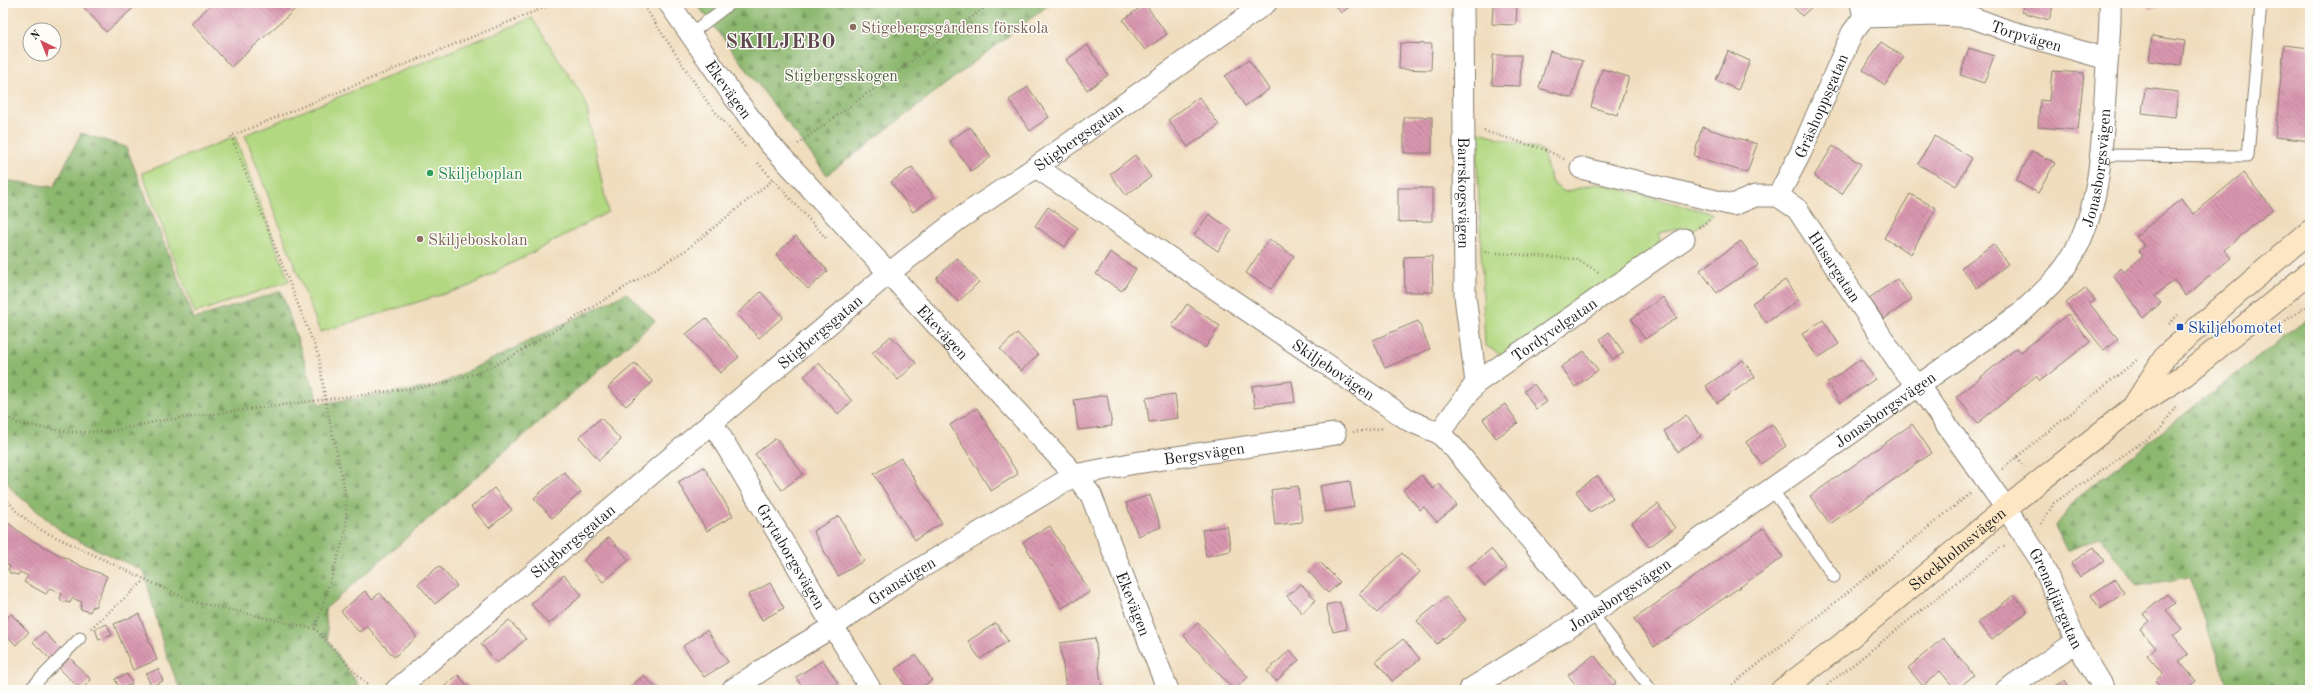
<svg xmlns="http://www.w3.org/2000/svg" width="2313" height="693" viewBox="0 0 2313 693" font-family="'Old Standard TT',serif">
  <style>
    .forest { fill: url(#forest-firs); stroke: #546a46 }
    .park { fill: #b2d881; stroke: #677a4e }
    .building { fill: url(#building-back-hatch) }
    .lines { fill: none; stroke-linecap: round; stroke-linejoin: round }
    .service-casing { stroke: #867c6d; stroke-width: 13 }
    .minor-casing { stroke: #867c6d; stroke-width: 23 }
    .secondary-casing { stroke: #867c6d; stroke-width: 24 }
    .path { stroke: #867c6d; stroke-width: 2.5; stroke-dasharray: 1 3; stroke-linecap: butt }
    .service { stroke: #fff; stroke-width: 11 }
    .minor { stroke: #fff; stroke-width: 21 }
    .secondary { stroke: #fce6c4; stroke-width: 22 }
    .education-dot { fill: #8d6e63; stroke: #fdfcf7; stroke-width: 1.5 }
    .leisure-dot { fill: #2e9e5b; stroke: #fdfcf7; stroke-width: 1.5 }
    .transit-dot { fill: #1a4fb4; stroke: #fdfcf7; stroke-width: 1.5 }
    .labels { text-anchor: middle; stroke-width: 3; stroke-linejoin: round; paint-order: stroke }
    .education-label { font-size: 16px; fill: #785e54; stroke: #fdfcf7; text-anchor: start }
    .street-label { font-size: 16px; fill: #1c1c1c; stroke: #fdfcf7 }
    .park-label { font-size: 16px; fill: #505e3f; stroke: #fdfcf7 }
    .leisure-label { font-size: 16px; fill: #27864d; stroke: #fdfcf7; text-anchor: start }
    .transit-label { font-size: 16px; fill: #164399; stroke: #fdfcf7; text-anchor: start }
    .district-label { font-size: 20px; font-weight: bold; letter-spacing: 1px; fill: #5e474f; stroke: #fdfcf7 }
  </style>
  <defs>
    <pattern id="forest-firs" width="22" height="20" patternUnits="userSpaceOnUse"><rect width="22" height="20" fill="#8db86f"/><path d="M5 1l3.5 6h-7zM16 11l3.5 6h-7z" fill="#72955a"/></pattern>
    <pattern id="building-back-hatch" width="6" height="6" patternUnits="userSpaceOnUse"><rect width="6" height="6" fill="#d996af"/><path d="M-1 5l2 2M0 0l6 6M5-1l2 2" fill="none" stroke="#af7a8e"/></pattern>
  </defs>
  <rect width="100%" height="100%" fill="#fdfcf7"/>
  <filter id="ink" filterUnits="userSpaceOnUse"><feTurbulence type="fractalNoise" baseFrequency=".025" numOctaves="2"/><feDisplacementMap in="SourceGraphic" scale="8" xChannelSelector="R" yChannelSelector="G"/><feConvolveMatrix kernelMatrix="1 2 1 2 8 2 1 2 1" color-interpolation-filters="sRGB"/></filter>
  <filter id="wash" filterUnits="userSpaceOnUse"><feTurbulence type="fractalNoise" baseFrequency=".012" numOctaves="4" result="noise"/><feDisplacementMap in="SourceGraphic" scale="16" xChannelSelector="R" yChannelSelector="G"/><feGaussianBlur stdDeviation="0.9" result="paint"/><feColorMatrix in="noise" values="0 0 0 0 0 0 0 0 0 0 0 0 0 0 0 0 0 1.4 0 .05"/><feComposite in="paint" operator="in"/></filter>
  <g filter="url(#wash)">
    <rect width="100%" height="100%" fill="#f0ddbe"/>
    <!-- forest -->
    <path class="forest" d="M 696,3 L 1051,3 L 827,175 Z
      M 81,133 L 126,147 L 194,319 L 281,291 L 319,404 L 437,386 L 627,293 L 655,321 L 325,609 L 328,641 L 362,690 L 180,690 L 164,648 L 144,571 L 66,535 L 13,491 L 3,474 L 3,175 L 9,181 L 54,187 Z
      M 2310,317 L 2310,690 L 2229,690 L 2189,577 L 2137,586 L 2101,537 L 2067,551 L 2055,527 L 2080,495 Z"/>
    <!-- park -->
    <path class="park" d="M 532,18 L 585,100 L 608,212 L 470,286 L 320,332 L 245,135 Z
      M 1476,131 L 1542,150 L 1552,183 L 1565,192 L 1598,183 L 1714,214 L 1688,235 L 1681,228 L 1660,233 L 1658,254 L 1502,356 L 1485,345 Z
      M 235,137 L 289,281 L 195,313 L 142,173 Z"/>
    <g id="blocks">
      <!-- building -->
      <path class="building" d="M 80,3 L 139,3 L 106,32 Z
        M 213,3 L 302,3 L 231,67 L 191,23 Z
        M 1334,3 L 1355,3 L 1341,13 Z
        M 1493,3 L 1517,3 L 1516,25 L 1492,24 Z
        M 1790,3 L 1816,3 L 1802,16 Z
        M 2025,3 L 2054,3 L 2049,20 L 2022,12 Z
        M 2148,3 L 2175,3 L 2175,4 L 2149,8 Z
        M 1145,4 L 1167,34 L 1145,50 L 1123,20 Z
        M 2152,36 L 2185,41 L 2181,65 L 2149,61 Z
        M 1881,42 L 1904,57 L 1885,85 L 1863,70 Z
        M 1400,43 L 1432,44 L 1431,70 L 1399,69 Z
        M 1087,45 L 1108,75 L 1087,90 L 1066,60 Z
        M 2284,45 L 2310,48 L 2310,141 L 2275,137 Z
        M 1969,48 L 1994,56 L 1984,83 L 1960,75 Z
        M 1550,51 L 1583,61 L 1572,98 L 1539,88 Z
        M 1728,51 L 1750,61 L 1738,90 L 1716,80 Z
        M 1493,55 L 1521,55 L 1520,86 L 1492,85 Z
        M 1249,60 L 1269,89 L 1245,106 L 1225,76 Z
        M 1602,69 L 1629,77 L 1617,115 L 1591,107 Z
        M 2052,71 L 2084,73 L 2078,130 L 2038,127 L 2040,100 L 2049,101 Z
        M 1028,87 L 1049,117 L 1030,131 L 1009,100 Z
        M 2145,88 L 2178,92 L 2175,117 L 2142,113 Z
        M 1199,97 L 1219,125 L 1188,147 L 1168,120 Z
        M 1404,117 L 1432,117 L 1432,153 L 1404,153 Z
        M 970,127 L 991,157 L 971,171 L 949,141 Z
        M 1702,127 L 1757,144 L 1747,173 L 1694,156 Z
        M 1934,136 L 1972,158 L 1956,186 L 1918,164 Z
        M 1833,146 L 1861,164 L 1842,194 L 1814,176 Z
        M 2032,151 L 2055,163 L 2038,193 L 2016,181 Z
        M 1135,155 L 1151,177 L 1126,195 L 1110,174 Z
        M 912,167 L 934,197 L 913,212 L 891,182 Z
        M 2243,173 L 2273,209 L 2224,250 L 2231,258 L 2186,296 L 2174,280 L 2155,296 L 2161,303 L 2143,318 L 2113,275 L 2121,268 L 2124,272 L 2143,256 L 2139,251 L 2145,246 L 2136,236 L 2181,199 L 2194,214 Z
        M 1398,188 L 1432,188 L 1432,221 L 1398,222 Z
        M 1910,194 L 1936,208 L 1911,254 L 1884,238 Z
        M 1048,207 L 1078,228 L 1065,247 L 1035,226 Z
        M 1209,214 L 1232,230 L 1218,251 L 1194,235 Z
        M 796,236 L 828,271 L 808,289 L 776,254 Z
        M 1269,239 L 1294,256 L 1271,289 L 1246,273 Z
        M 1741,241 L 1758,265 L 1717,293 L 1700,270 Z
        M 1993,244 L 2008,264 L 1977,288 L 1961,268 Z
        M 1110,252 L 1136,269 L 1122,291 L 1096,274 Z
        M 1432,256 L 1433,292 L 1405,292 L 1404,257 Z
        M 957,258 L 979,282 L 958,302 L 936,278 Z
        M 1897,279 L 1912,299 L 1884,319 L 1869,298 Z
        M 1785,280 L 1799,300 L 1766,323 L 1752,303 Z
        M 2085,288 L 2095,300 L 2090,304 L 2118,339 L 2104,350 L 2066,303 Z
        M 761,292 L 783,317 L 759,338 L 737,314 Z
        M 1663,297 L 1677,318 L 1645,339 L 1631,319 Z
        M 1187,304 L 1220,326 L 1205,348 L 1172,326 Z
        M 2068,314 L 2090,342 L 2040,381 L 2036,376 L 1978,423 L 1956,397 L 2017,348 L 2021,352 Z
        M 706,318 L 739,357 L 720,373 L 686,334 Z
        M 1823,320 L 1839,344 L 1818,358 L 1802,334 Z
        M 1418,321 L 1430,349 L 1385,368 L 1373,340 Z
        M 1609,332 L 1624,353 L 1613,359 L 1600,339 Z
        M 1017,333 L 1038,355 L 1021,371 L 1000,349 Z
        M 891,336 L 916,363 L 898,380 L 872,353 Z
        M 1584,351 L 1598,370 L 1575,387 L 1561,367 Z
        M 1861,359 L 1875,379 L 1840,403 L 1827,383 Z
        M 1743,360 L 1755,377 L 1717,403 L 1706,386 Z
        M 635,363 L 653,382 L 626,406 L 608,387 Z
        M 819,363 L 852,401 L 838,414 L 804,376 Z
        M 1292,381 L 1295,402 L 1255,407 L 1252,386 Z
        M 1534,384 L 1547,402 L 1536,409 L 1524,391 Z
        M 1175,394 L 1178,418 L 1149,422 L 1146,398 Z
        M 1107,395 L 1112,426 L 1078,430 L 1074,400 Z
        M 1505,404 L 1518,423 L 1496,438 L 1483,419 Z
        M 977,408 L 1018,474 L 991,491 L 950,425 Z
        M 1686,415 L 1701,436 L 1678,452 L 1664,431 Z
        M 601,418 L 621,440 L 599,460 L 579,437 Z
        M 1772,424 L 1786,446 L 1761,464 L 1746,442 Z
        M 1912,424 L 1932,453 L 1830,524 L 1810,496 Z
        M 776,438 L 803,474 L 782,490 L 755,454 Z
        M 901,458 L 942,523 L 915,540 L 874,474 Z
        M 704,467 L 733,516 L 707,531 L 678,482 Z
        M 564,472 L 581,492 L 552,518 L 534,498 Z
        M 1421,475 L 1433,489 L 1439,484 L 1457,505 L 1437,522 L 1424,507 L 1420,510 L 1403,490 Z
        M 1598,476 L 1613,498 L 1590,512 L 1576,491 Z
        M 1350,481 L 1354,507 L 1325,512 L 1320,486 Z
        M 1298,486 L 1302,522 L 1275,525 L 1271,490 Z
        M 494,488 L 512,510 L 489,528 L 471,507 Z
        M 1150,495 L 1161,527 L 1138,536 L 1126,503 Z
        M 1658,504 L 1675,528 L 1649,547 L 1632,523 Z
        M 839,516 L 864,561 L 838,576 L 813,531 Z
        M 7,522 L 29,539 L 83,567 L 107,576 L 95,607 L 93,606 L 90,612 L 80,609 L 82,602 L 72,598 L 70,603 L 62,601 L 60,598 L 62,594 L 50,588 L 46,594 L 24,582 L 28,576 L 20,572 L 18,575 L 10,573 L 8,569 L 10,566 L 3,561 L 3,527 Z
        M 1050,526 L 1090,592 L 1062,608 L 1023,542 Z
        M 1227,526 L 1231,551 L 1206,556 L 1202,530 Z
        M 1764,528 L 1783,557 L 1654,647 L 1634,619 Z
        M 609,537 L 629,560 L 603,582 L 584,560 Z
        M 2094,547 L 2104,561 L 2080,577 L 2071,563 Z
        M 1491,549 L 1507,568 L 1485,586 L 1469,567 Z
        M 1402,553 L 1420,572 L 1377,613 L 1359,594 Z
        M 1320,562 L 1340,582 L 1328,593 L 1309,572 Z
        M 439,566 L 457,586 L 435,604 L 418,584 Z
        M 564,575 L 582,595 L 549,624 L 531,604 Z
        M 2115,579 L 2124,593 L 2100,609 L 2091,595 Z
        M 770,583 L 784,608 L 762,620 L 748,595 Z
        M 1301,584 L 1316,600 L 1302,613 L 1287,596 Z
        M 365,591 L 372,599 L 380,593 L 417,637 L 394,657 L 367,626 L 359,632 L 341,611 Z
        M 2167,594 L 2175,603 L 2166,610 L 2182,629 L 2173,636 L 2188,654 L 2179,661 L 2196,681 L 2187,688 L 2188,690 L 2162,690 L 2155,681 L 2163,674 L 2147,655 L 2156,648 L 2140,629 L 2149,621 L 2143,614 Z
        M 2014,595 L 2027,612 L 1992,640 L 1978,623 Z
        M 1446,597 L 1466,620 L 1437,644 L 1417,621 Z
        M 1340,602 L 1347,629 L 1333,632 L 1326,605 Z
        M 11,614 L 29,632 L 16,645 L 3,632 L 3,622 Z
        M 139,614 L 157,660 L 133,670 L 114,624 Z
        M 509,620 L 526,639 L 497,663 L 481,644 Z
        M 996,623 L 1008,641 L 980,659 L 968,641 Z
        M 1198,623 L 1248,677 L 1234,690 L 1184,636 Z
        M 107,624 L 112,635 L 99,640 L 95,629 Z
        M 707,630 L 728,662 L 704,677 L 683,646 Z
        M 44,632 L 61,649 L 51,660 L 33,642 Z
        M 1095,638 L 1102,690 L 1066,690 L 1060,643 Z
        M 1943,638 L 1974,675 L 1956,690 L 1940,671 L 1923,686 L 1908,668 Z
        M 1403,639 L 1420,659 L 1392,681 L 1376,661 Z
        M 1290,650 L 1299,660 L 1276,681 L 1267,671 Z
        M 916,655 L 932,680 L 917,690 L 908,690 L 895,669 Z
        M 1594,655 L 1616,683 L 1606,690 L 1580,690 L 1568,675 Z
        M 70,658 L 91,680 L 81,690 L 59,668 Z
        M 823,660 L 838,683 L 827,690 L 804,690 L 796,677 Z
        M 158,669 L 163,681 L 151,686 L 146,674 Z
        M 127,674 L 132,684 L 120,689 L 115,679 Z
        M 458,675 L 472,690 L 447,690 L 444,687 Z
        M 644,675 L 657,690 L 627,690 Z
        M 2065,680 L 2071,690 L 2048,690 Z"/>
    </g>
  </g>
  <g filter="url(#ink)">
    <use href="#blocks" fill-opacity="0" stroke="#867c6d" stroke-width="1"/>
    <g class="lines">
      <defs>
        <path id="service" d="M 690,34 L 731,3
          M 2100,155 L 2248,156 L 2261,3
          M 1771,488 L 1834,577
          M 1592,613 L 1651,690
          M 29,690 L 80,638"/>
        <g id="minor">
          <path id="s1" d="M 669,3 L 734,97 L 769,143 L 1075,475 L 1091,495 L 1168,690"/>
          <path id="s2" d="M 1463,3 L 1465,296 L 1476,383"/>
          <path id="s3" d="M 1861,3 L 1864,17 L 1940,15 L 1971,17 L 2006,30 L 2107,59"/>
          <path id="s4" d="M 1036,167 L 1410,421 L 1439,433 L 1454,448 L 1592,613"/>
          <path id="s5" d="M 1581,168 L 1733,205 L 1755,196 L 1778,196 L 1797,209 L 1903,369 L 1918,385 L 2006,508 L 2041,561 L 2076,642 L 2105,690"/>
          <path id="s6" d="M 1778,196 L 1801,152 L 1852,33 L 1864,17"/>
          <path id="s7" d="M 712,422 L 871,690"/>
          <path id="s8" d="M 1439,433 L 1476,383 L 1684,239"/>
          <path id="s9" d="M 396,690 L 889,273 L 959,219 L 1036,167 L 1266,3"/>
          <path id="s10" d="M 732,690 L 777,660 L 834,626 L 891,586 L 1075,475 L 1135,463 L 1335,434"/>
          <path id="s11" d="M 1469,690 L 1592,613 L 1652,573 L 2020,314 C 2039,296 2061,277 2074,253 C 2102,202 2102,139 2106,82 C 2107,56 2111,29 2110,3"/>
          <path d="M 2006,690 L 2076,642"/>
        </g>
        <g id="secondary">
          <path d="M 2135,404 L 2166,355 L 2310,231"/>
          <path id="s12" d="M 1782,690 L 1841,645 L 2006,508 L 2132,408 L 2185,375 L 2310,272"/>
        </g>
      </defs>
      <!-- service casing -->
      <use href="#service" class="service-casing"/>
      <!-- minor casing -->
      <use href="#minor" class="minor-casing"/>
      <!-- secondary casing -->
      <use href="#secondary" class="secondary-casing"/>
      <!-- path -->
      <path class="path" d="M 642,3 L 708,103 L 745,147
        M 696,3 L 700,9
        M 1484,131 L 1546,150 L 1564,159
        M 798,144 L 991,3
        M 758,163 L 826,238
        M 1699,228 L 1709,220
        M 1485,252 L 1576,259 L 1600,273
        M 2282,323 L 2310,304
        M 2169,324 L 2178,315
        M 3,415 L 17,423 L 67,432 L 108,432 L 159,421 L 436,385 L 481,372 L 509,358 L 686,250 L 775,178
        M 1353,432 L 1384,428
        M 2017,457 L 2024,467
        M 2002,469 L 2138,359
        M 3,495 L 17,512 L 39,529 L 191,601 L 315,629 L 372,690
        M 2041,524 L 2054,503 L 2160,430 L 2176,406
        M 91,628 L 145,580
        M 315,629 L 346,531 L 346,495 L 325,399 L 319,357 L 231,136 L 555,3
        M 1726,690 L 1971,493
        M 1821,690 L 2000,548 L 2007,546"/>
      <!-- service -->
      <use href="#service" class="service"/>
      <!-- minor -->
      <use href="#minor" class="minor"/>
      <!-- secondary -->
      <use href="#secondary" class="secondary"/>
    </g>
  </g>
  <!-- markers -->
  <g class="education-dot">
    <circle cx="853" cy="27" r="4"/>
    <circle cx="420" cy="239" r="4"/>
  </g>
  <circle class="leisure-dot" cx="430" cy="173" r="4"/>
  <rect class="transit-dot" x="2176" y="323" width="8" height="8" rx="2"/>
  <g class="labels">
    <!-- education labels -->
    <g class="education-label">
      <text x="861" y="33">Stigebergsgårdens förskola</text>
      <text x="428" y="245">Skiljeboskolan</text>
    </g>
    <!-- street labels -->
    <g class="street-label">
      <text dy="6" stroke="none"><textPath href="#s3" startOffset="180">Torpvägen</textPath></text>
      <text dy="6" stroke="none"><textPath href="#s1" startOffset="105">Ekevägen</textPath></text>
      <text dy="6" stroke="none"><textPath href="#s6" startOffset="100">Gräshoppsgatan</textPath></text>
      <text dy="6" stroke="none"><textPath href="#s9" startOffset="879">Stigbergsgatan</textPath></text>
      <text dy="6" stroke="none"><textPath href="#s11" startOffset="838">Jonasborgsvägen</textPath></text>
      <text dy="6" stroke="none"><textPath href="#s2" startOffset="190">Barrskogsvägen</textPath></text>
      <text dy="6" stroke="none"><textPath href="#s5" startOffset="295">Husargatan</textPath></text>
      <text dy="6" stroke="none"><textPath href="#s8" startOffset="157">Tordyvelgatan</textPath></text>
      <text dy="6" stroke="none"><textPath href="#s9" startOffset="555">Stigbergsgatan</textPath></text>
      <text dy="6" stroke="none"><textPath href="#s1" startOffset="429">Ekevägen</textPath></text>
      <text dy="6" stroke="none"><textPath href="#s4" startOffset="360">Skiljebovägen</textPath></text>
      <text dy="6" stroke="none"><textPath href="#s11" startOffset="502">Jonasborgsvägen</textPath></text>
      <text dy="6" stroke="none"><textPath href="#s10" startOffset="536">Bergsvägen</textPath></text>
      <text dy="6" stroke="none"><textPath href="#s9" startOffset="231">Stigbergsgatan</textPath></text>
      <text dy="6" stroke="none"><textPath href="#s12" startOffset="225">Stockholmsvägen</textPath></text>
      <text dy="6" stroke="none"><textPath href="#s7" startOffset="156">Grytaborgsvägen</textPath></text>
      <text dy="6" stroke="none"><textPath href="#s10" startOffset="202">Granstigen</textPath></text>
      <text dy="6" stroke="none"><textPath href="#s11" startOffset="178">Jonasborgsvägen</textPath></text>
      <text dy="6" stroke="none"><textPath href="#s5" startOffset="695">Grenadjärgatan</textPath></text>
      <text dy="6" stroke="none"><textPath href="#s1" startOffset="766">Ekevägen</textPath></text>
    </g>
    <!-- park labels -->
    <g class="park-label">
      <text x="841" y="81">Stigbergsskogen</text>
    </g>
    <!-- leisure labels -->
    <g class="leisure-label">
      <text x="438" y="179">Skiljeboplan</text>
    </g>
    <!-- transit labels -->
    <g class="transit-label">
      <text x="2188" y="333">Skiljebomotet</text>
    </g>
    <!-- district labels -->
    <g class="district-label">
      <text x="781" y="48">SKILJEBO</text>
    </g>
  </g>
  <!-- margin -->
  <rect width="2313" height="693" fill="none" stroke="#fdfcf7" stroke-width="16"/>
  <!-- north arrow -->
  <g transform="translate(42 42) rotate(317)"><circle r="19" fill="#fdfcf7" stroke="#a3a29f"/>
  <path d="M0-3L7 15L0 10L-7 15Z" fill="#d1495b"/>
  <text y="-6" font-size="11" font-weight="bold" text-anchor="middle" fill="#1c1c1c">N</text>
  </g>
</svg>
